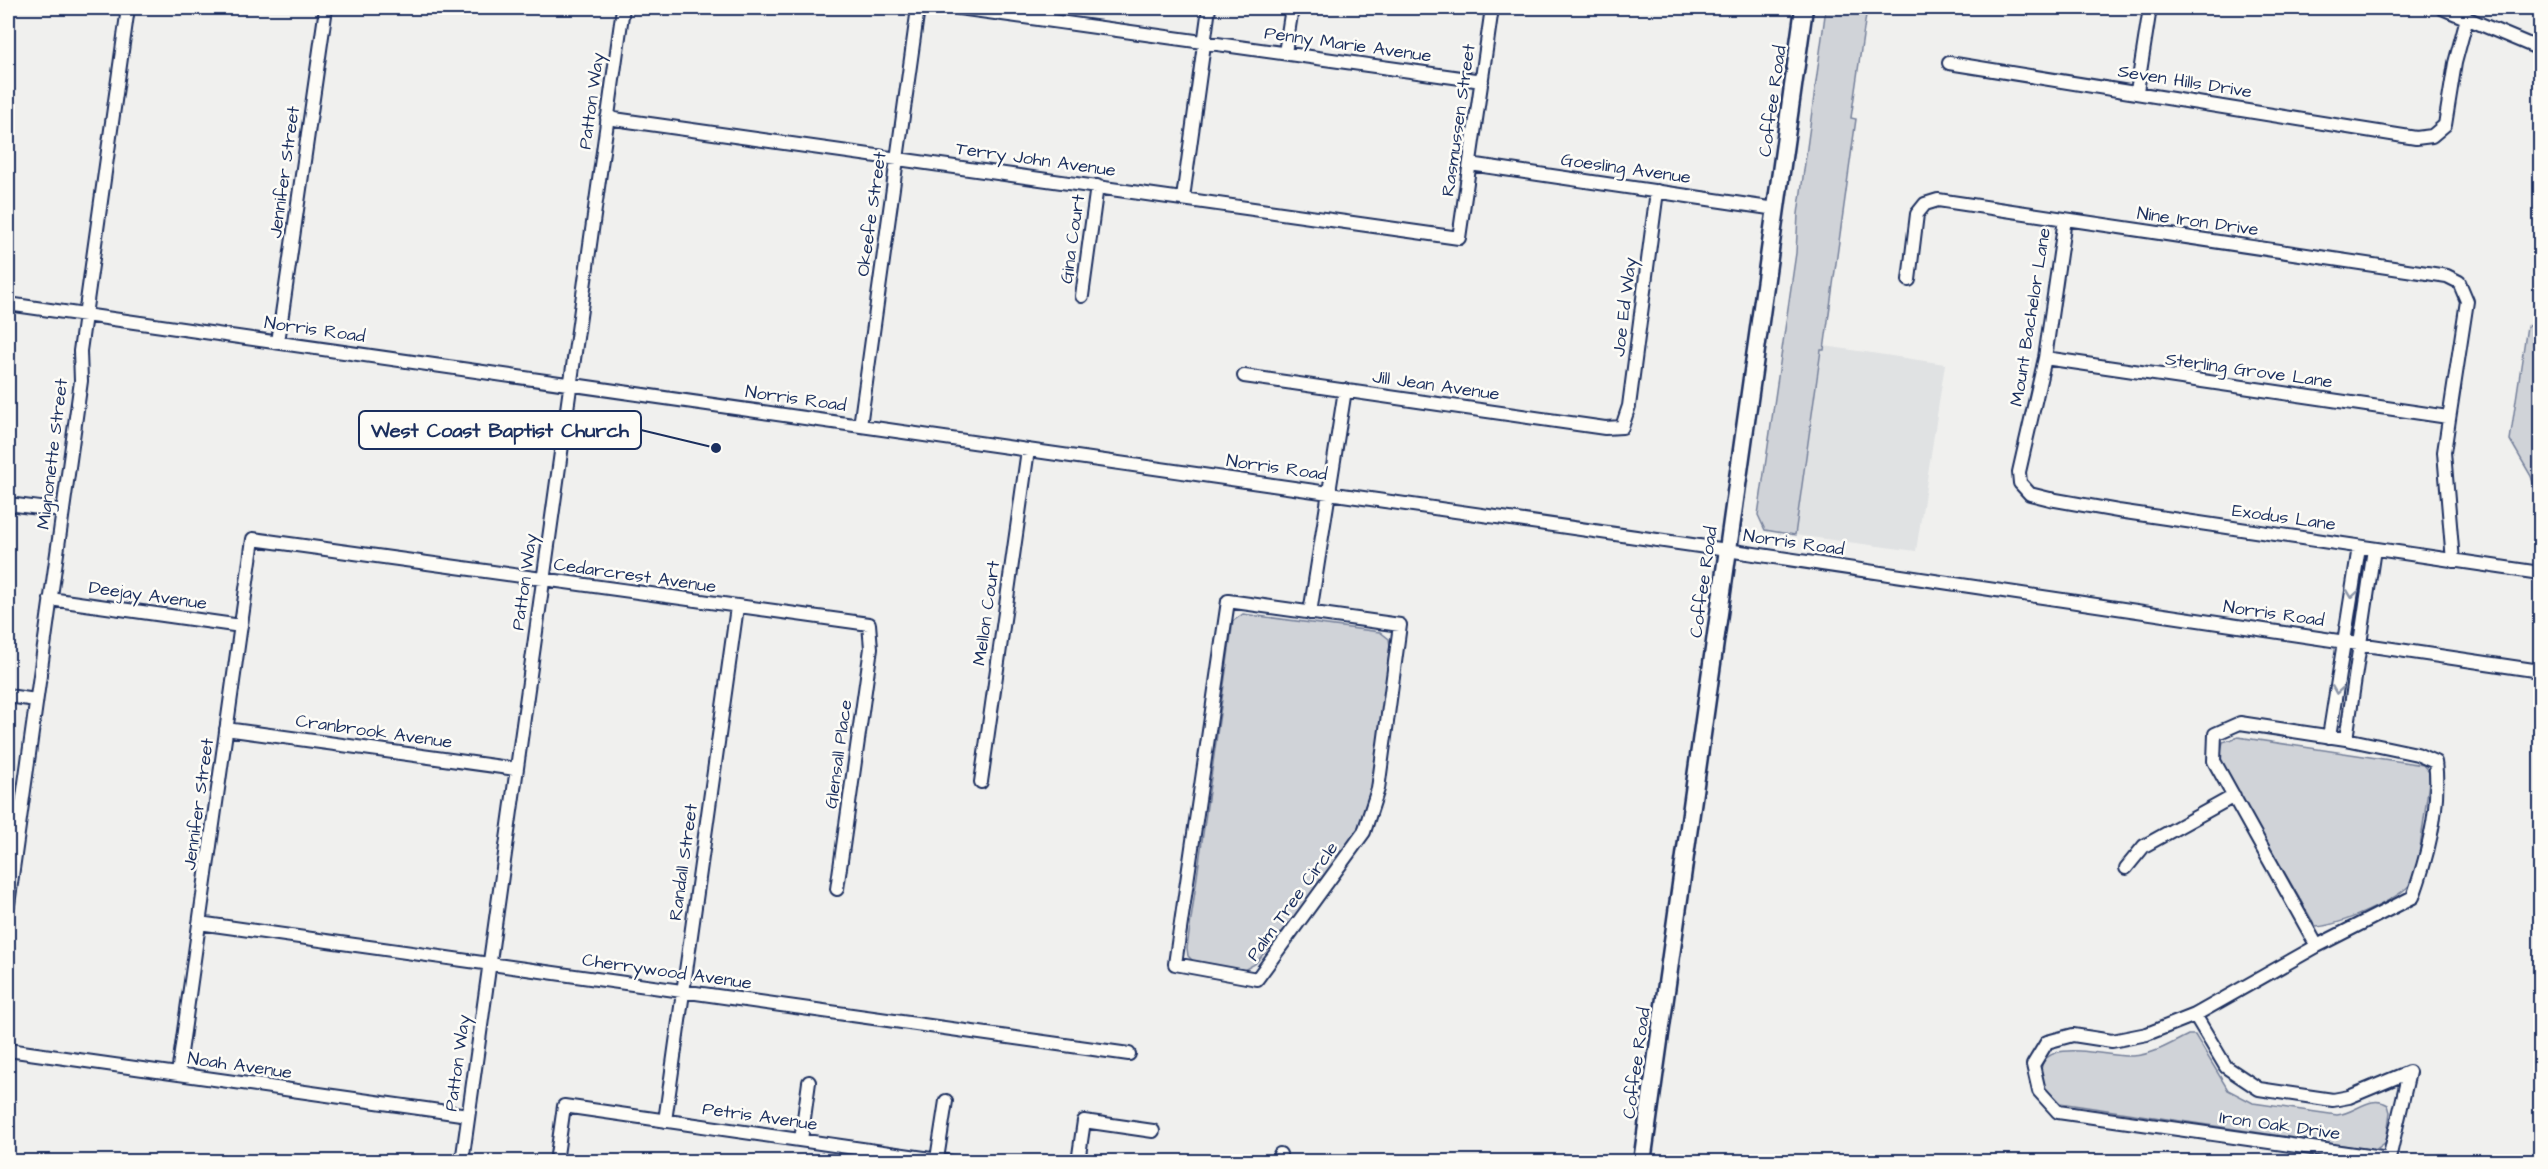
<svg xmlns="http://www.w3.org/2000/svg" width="2548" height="1169" viewBox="0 0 2548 1169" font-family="'Architects Daughter',sans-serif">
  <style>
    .built { fill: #e0e2e3 }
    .green { fill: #d0d3d8; stroke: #76819b; stroke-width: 1.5 }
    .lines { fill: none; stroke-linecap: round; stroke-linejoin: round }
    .minor-casing { stroke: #1b2f5e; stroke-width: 16 }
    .major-casing { stroke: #1b2f5e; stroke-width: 21 }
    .minor { stroke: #fdfcf7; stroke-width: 12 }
    .major { stroke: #fdfcf7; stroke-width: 16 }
    .oneway { stroke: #8c96aa }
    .labels { text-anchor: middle; stroke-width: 5; stroke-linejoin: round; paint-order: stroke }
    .street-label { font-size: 18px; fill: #1b2f5e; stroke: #fdfcf7 }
    .leader { fill: none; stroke: #1b2f5e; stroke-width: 2 }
    .callout-dot { fill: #1b2f5e; stroke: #fdfcf7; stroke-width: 2 }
    .callout { fill: #fdfcf7; stroke: #1b2f5e; stroke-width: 2 }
    .callout-label { font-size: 20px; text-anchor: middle; font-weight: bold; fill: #1b2f5e }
  </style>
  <rect width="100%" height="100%" fill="#f0f0ee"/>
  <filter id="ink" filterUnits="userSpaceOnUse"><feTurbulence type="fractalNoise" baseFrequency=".0167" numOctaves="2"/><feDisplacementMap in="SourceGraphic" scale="12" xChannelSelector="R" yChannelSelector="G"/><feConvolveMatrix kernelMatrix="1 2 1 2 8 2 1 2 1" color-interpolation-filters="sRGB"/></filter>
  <g filter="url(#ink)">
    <!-- built -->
    <path class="built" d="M 1818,345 L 1945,364 L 1916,551 L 1795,535 Z"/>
    <!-- green -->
    <path class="green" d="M 1826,8 L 1867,8 L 1851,118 L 1856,119 L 1827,328 L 1824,350 L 1821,350 L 1795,535 L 1765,530 L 1758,515 L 1796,253 L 1798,214 Z
      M 2540,322 L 2540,492 L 2535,489 L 2531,476 L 2510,440 L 2527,326 Z
      M 1243,614 L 1380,632 L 1389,639 L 1390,646 C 1383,699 1379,784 1357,830 C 1337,873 1286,926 1255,964 L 1244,970 L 1194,962 L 1188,956 L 1187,948 L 1233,621 Z
      M 2238,737 L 2423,765 L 2429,772 L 2429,782 L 2416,877 C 2405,898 2341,925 2316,927 L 2219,759 L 2223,742 Z
      M 2188,1035 L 2195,1035 L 2228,1090 L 2253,1103 L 2337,1115 C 2356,1113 2370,1094 2388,1105 L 2390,1112 L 2386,1142 L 2375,1150 L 2060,1103 L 2044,1090 C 2024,1029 2104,1058 2132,1056 C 2153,1055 2170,1044 2188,1035 Z"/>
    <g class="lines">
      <defs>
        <path id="minor" d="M 959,8 L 1482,81
          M 2442,8 L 2540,49
          M 1285,53 L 1292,8
          M 1949,63 L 2416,138 L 2432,136 L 2445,125 L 2455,63 L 2467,18
          M 2137,91 L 2150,8
          M 607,118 L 1459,238 L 1492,8
          M 1470,164 L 1776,209
          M 1183,198 L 1209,8
          M 2065,219 L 2045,358 L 2019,472 L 2020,483 L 2030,494 L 2050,499 L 2118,511 L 2540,573
          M 1909,280 L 1917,214 L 1925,204 L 1938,200 L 2447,276 L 2459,282 L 2467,301 L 2444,452 L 2453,561
          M 1082,296 L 1097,186
          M 8,304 L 1727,550 L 2540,671
          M 278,342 L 326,8
          M 2045,358 L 2448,417
          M 1244,376 L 1605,428 L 1622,427 L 1629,406 L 1657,191
          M 860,426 L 918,8
          M 8,504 L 63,511
          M 50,599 L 241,626
          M 1228,601 L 1400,625 L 1378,789 L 1364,832 L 1257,979 L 1175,964 Z
          M 1310,613 L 1345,390
          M 8,696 L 36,700
          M 226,729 L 516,769
          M 2329,737 L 2359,547
          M 2346,739 L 2374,549
          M 981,782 L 1028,450
          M 2126,868 L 2144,846 L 2234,796
          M 8,905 L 81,381 L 80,351 L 128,8
          M 199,923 L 1129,1054
          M 2195,1015 L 2226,1067 L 2259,1089 L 2333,1100 L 2349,1097 L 2409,1072 L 2389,1159 L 2058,1112 L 2039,1091 L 2033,1065 L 2047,1042 L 2073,1035 L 2112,1041 L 2147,1034 L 2195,1015 L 2317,946 L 2413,897 C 2428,855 2441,806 2435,762 L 2417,754 L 2346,739 L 2240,723 L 2215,734 L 2214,761 L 2317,946
          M 8,1050 L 468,1115
          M 178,1074 L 253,539 L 869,624 L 871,648 L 837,889
          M 665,1121 L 737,607
          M 801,1140 L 809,1082
          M 937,1159 L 946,1101
          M 462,1162 L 623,8
          M 556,1162 L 564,1106 L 952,1162
          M 1078,1162 L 1084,1121 L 1153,1131
          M 1278,1162 L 1280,1154"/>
        <path id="major" d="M 1642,1162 L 1804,8"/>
      </defs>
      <!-- minor casing -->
      <use href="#minor" class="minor-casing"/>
      <!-- major casing -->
      <use href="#major" class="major-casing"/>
      <!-- minor -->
      <use href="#minor" class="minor"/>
      <!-- major -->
      <use href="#major" class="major"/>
    </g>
    <!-- one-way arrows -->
    <defs><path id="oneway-chevron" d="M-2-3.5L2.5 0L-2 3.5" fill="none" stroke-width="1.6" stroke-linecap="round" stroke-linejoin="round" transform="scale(1.5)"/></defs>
    <g class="oneway">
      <use href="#oneway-chevron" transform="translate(2352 594) rotate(98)"/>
      <use href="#oneway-chevron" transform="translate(2337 690) rotate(99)"/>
    </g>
  </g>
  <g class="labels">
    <!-- street labels -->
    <g class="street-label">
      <text transform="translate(1348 44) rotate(8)" y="6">Penny Marie Avenue</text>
      <text transform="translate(2185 81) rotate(9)" y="6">Seven Hills Drive</text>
      <text transform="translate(591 101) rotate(-82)" y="6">Patton Way</text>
      <text transform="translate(1772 101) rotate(-82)" y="6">Coffee Road</text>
      <text transform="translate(1458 120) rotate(-82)" y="6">Rasmussen Street</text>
      <text transform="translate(1036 159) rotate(8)" y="6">Terry John Avenue</text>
      <text transform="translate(1626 168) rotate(8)" y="6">Goesling Avenue</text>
      <text transform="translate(284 172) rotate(-82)" y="6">Jennifer Street</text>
      <text transform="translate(871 214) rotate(-82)" y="6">Okeefe Street</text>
      <text transform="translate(2198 221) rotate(8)" y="6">Nine Iron Drive</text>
      <text transform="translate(1072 239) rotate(-82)" y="6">Gina Court</text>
      <text transform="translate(1624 307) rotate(-83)" y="6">Joe Ed Way</text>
      <text transform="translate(2030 317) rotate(-81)" y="6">Mount Bachelor Lane</text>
      <text transform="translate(315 329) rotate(8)" y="6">Norris Road</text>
      <text transform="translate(2249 370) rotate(8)" y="6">Sterling Grove Lane</text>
      <text transform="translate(1436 385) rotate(8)" y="6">Jill Jean Avenue</text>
      <text transform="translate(796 398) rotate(8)" y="6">Norris Road</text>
      <text transform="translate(52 454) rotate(-83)" y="6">Mignonette Street</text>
      <text transform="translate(1277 467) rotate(8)" y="6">Norris Road</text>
      <text transform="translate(2284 517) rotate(8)" y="6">Exodus Lane</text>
      <text transform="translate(1794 542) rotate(8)" y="6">Norris Road</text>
      <text transform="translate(635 575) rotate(8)" y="6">Cedarcrest Avenue</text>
      <text transform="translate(524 582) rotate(-82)" y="6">Patton Way</text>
      <text transform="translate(1703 582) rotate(-82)" y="6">Coffee Road</text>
      <text transform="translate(148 595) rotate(8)" y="6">Deejay Avenue</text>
      <text transform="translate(986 613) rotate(-82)" y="6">Mellon Court</text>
      <text transform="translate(2274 613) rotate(8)" y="6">Norris Road</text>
      <text transform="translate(374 731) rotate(8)" y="6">Cranbrook Avenue</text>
      <text transform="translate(838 754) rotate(-82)" y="6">Glensall Place</text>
      <text transform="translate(198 804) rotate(-82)" y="6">Jennifer Street</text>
      <text transform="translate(683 862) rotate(-82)" y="6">Randall Street</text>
      <text transform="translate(1292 901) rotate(-54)" y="6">Palm Tree Circle</text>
      <text transform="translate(667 971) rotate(8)" y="6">Cherrywood Avenue</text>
      <text transform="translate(457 1063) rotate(-82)" y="6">Patton Way</text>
      <text transform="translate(1636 1063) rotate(-82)" y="6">Coffee Road</text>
      <text transform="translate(240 1065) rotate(8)" y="6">Noah Avenue</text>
      <text transform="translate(760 1116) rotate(8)" y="6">Petris Avenue</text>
      <text transform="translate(2280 1125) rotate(8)" y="6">Iron Oak Drive</text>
    </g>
  </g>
  <!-- callouts -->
  <path class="leader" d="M716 448L641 430"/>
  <circle class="callout-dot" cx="716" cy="448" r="6"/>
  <rect class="callout" x="359" y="411" width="282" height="38" rx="6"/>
  <g class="callout-label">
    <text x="500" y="437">West Coast Baptist Church</text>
  </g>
  <!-- margin -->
  <rect width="2548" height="1169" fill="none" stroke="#fdfcf7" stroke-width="30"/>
  <rect x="15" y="15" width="2518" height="1139" fill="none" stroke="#1b2f5e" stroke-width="2" filter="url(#ink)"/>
</svg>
